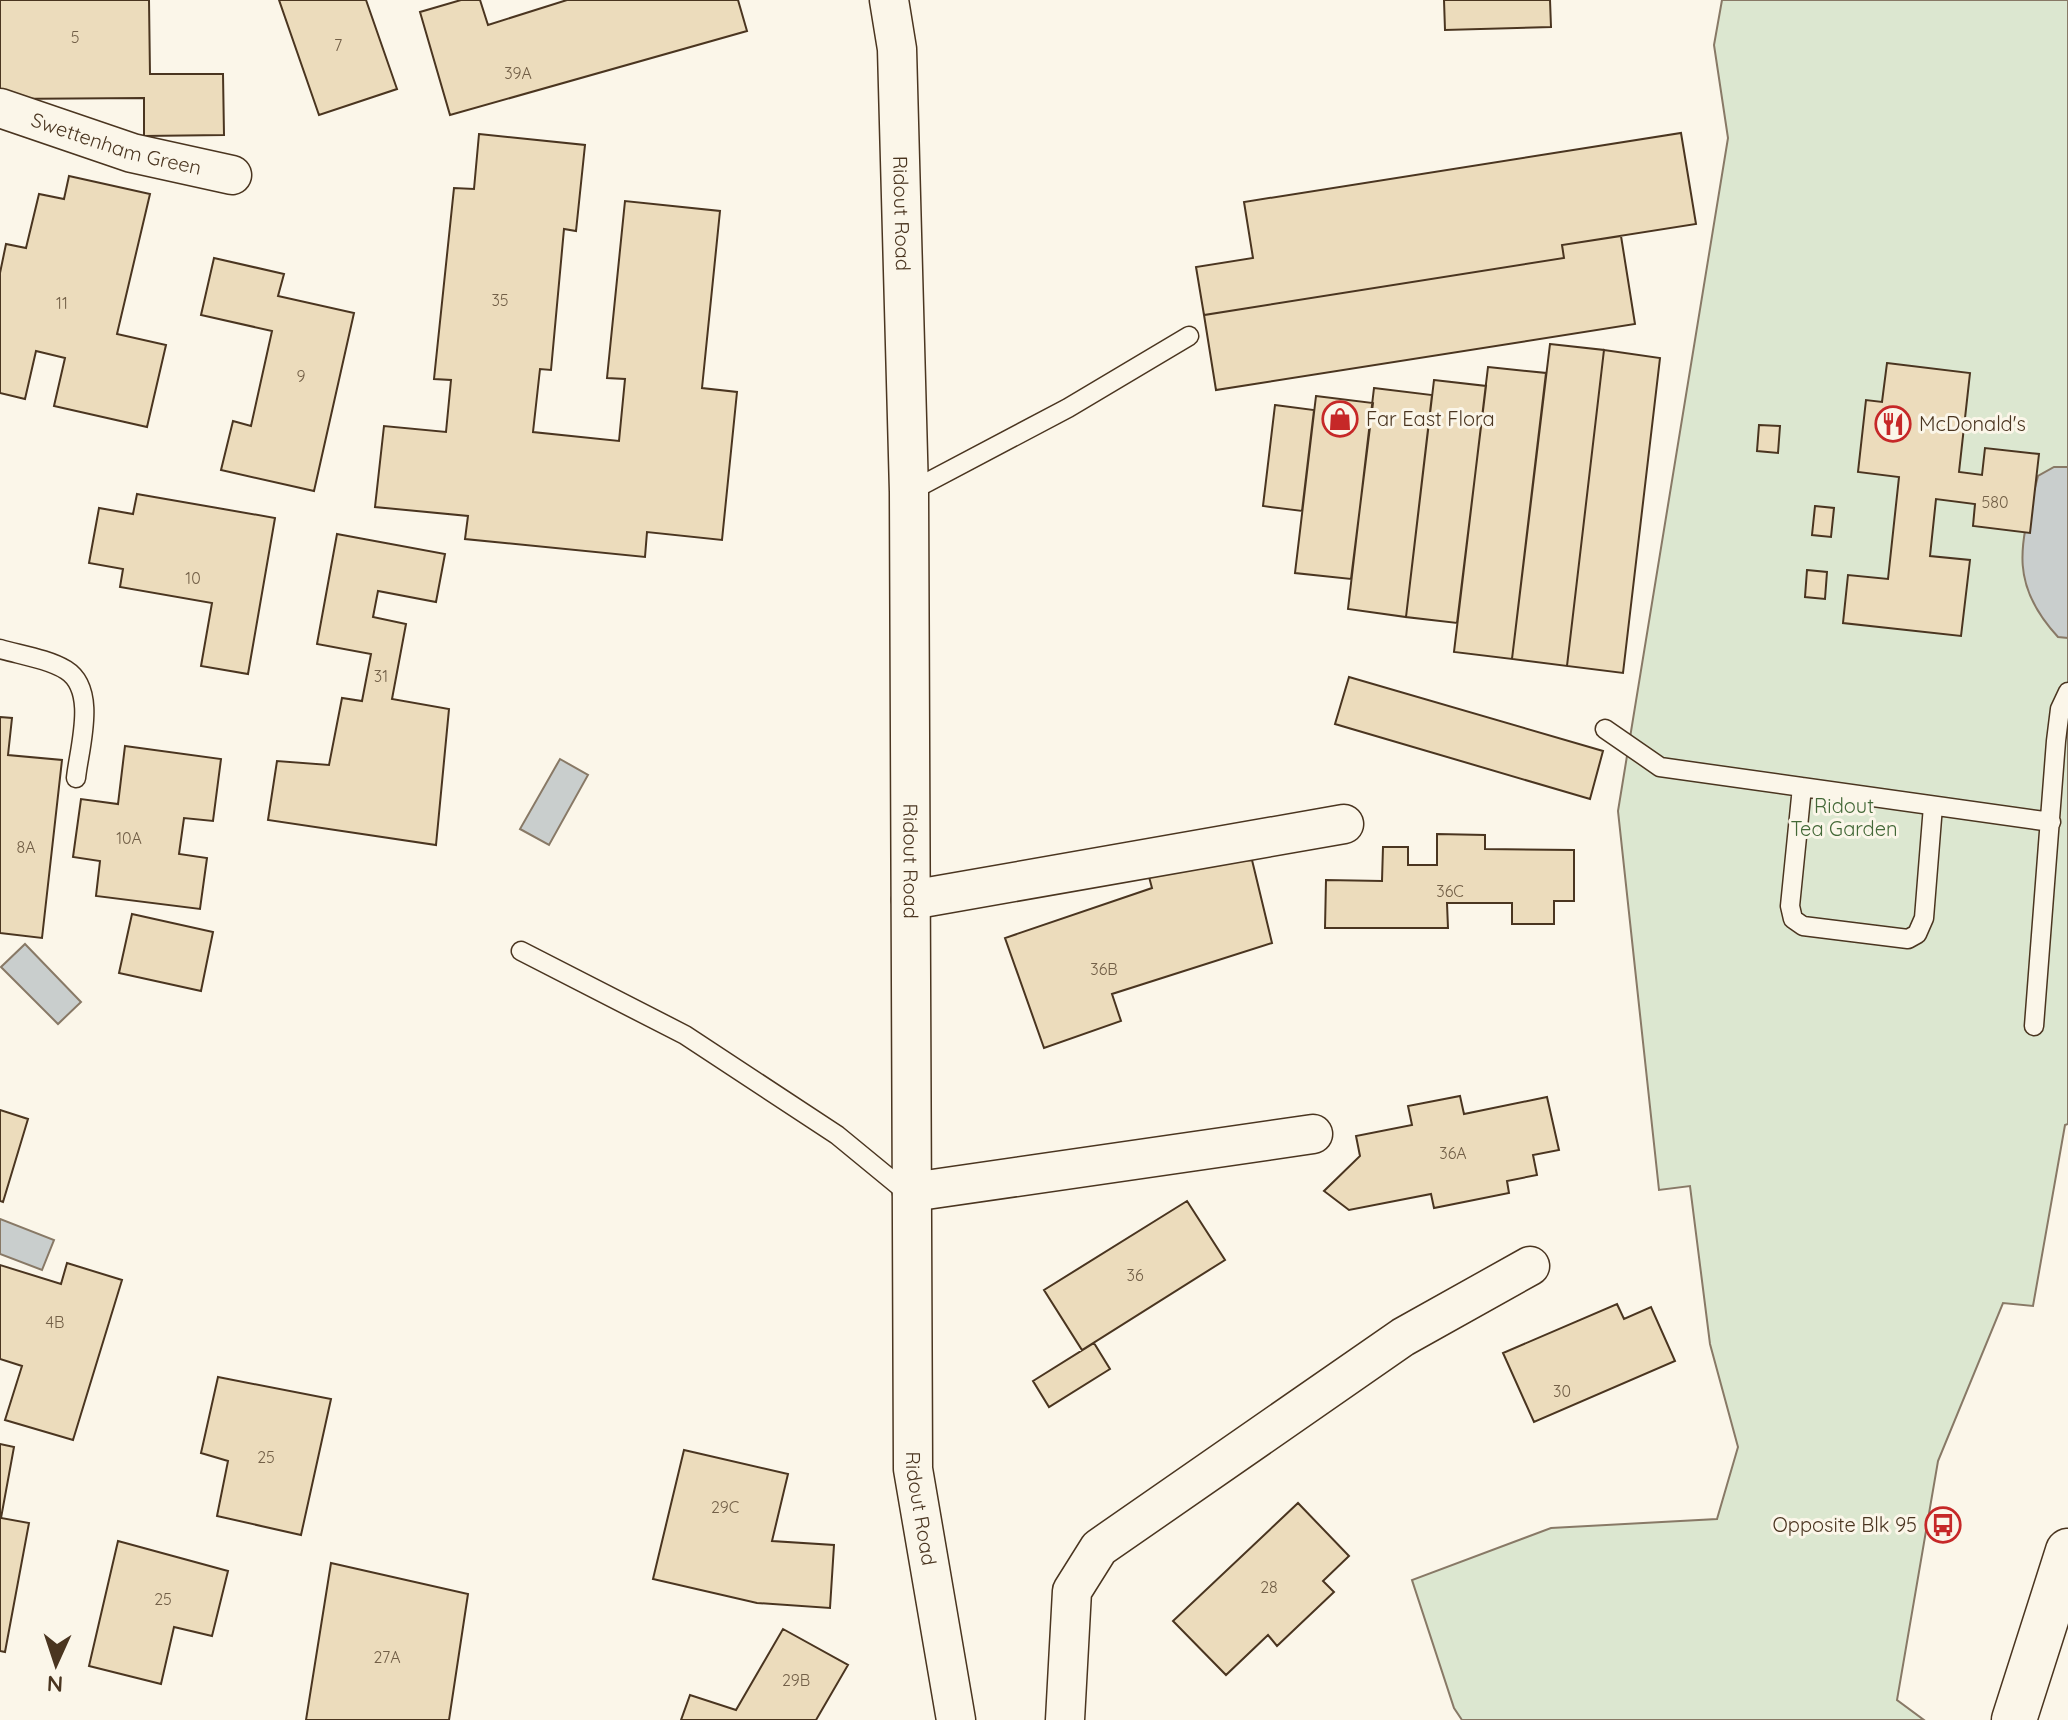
<svg xmlns="http://www.w3.org/2000/svg" width="2068" height="1720" viewBox="0 0 2068 1720" font-family="Quicksand,sans-serif">
  <style>
    .green { fill: #dce7d0; stroke: #887966; stroke-width: 2 }
    .water { fill: #c9cecd; stroke: #887966; stroke-width: 2 }
    .building { fill: #ecdcbc; stroke: #4a3520; stroke-width: 2 }
    .lines { fill: none; stroke-linecap: round; stroke-linejoin: round }
    .lane-casing { stroke: #4a3520; stroke-width: 21 }
    .street-casing { stroke: #4a3520; stroke-width: 41 }
    .highway-casing { stroke: #4a3520; stroke-width: 47 }
    .lane { stroke: #fbf6e9; stroke-width: 18 }
    .street { stroke: #fbf6e9; stroke-width: 38 }
    .highway { stroke: #fbf6e9; stroke-width: 44 }
    .labels { text-anchor: middle; stroke-width: 6; stroke-linejoin: round; paint-order: stroke }
    .number-label { font-size: 16px; fill: #725f47 }
    .street-label { font-size: 20px; fill: #4a3520; stroke: #fbf6e9 }
    .poi-label { font-size: 20px; fill: #4a3520; stroke: #fbf6e9; text-anchor: start }
    .park-label { font-size: 20px; fill: #436837; stroke: #fbf6e9 }
  </style>
  <rect width="100%" height="100%" fill="#fbf6e9"/>
  <!-- green -->
  <path class="green" d="M 1722,0 L 2068,0 L 2068,1124 L 2065,1125 L 2033,1306 L 2003,1303 L 1938,1461 L 1897,1700 L 1924,1720 L 1462,1720 L 1454,1708 L 1412,1580 L 1551,1528 L 1717,1519 L 1738,1447 L 1710,1344 L 1690,1186 L 1659,1190 L 1618,811 L 1728,138 L 1714,45 Z"/>
  <!-- water -->
  <path class="water" d="M 2054,467 L 2068,467 L 2068,638 L 2058,637 C 2007,582 2021,543 2038,476 Z
    M 560,759 L 588,775 L 549,845 L 520,829 Z
    M 25,944 L 81,1002 L 58,1024 L 1,967 Z
    M 0,1219 L 54,1240 L 42,1270 L 0,1254 Z"/>
  <!-- building -->
  <path class="building" d="M 0,0 L 149,0 L 150,74 L 223,74 L 224,135 L 144,136 L 144,98 L 0,99 Z
    M 279,0 L 366,0 L 397,89 L 319,115 Z
    M 461,0 L 480,0 L 488,25 L 567,0 L 738,0 L 747,31 L 450,115 L 420,12 Z
    M 1444,0 L 1550,0 L 1551,27 L 1445,30 Z
    M 1681,133 L 1696,224 L 1562,245 L 1564,258 L 1204,315 L 1196,267 L 1253,258 L 1244,202 Z
    M 479,134 L 585,145 L 576,231 L 564,229 L 551,370 L 540,369 L 533,432 L 619,441 L 625,379 L 607,378 L 625,201 L 720,211 L 702,388 L 737,392 L 722,540 L 647,532 L 645,557 L 465,539 L 468,516 L 375,507 L 384,426 L 446,432 L 451,380 L 434,379 L 454,188 L 474,189 Z
    M 69,176 L 150,194 L 117,334 L 166,345 L 147,427 L 54,406 L 65,358 L 36,351 L 25,399 L 0,393 L 0,273 L 6,244 L 26,248 L 39,194 L 64,199 Z
    M 1621,236 L 1635,324 L 1216,390 L 1204,315 L 1564,258 L 1562,245 Z
    M 214,258 L 284,274 L 278,296 L 354,313 L 314,491 L 221,470 L 233,421 L 251,426 L 272,331 L 201,315 Z
    M 1550,344 L 1604,350 L 1567,666 L 1512,659 Z
    M 1604,350 L 1660,358 L 1623,673 L 1567,666 Z
    M 1887,363 L 1970,373 L 1959,472 L 1982,475 L 1985,448 L 2039,454 L 2030,533 L 1973,526 L 1975,504 L 1936,499 L 1930,556 L 1970,560 L 1961,636 L 1843,623 L 1848,575 L 1888,579 L 1899,477 L 1858,472 L 1866,400 L 1882,402 Z
    M 1488,367 L 1546,373 L 1512,659 L 1454,652 Z
    M 1434,380 L 1486,386 L 1457,623 L 1406,617 Z
    M 1374,388 L 1432,395 L 1406,617 L 1348,609 Z
    M 1316,396 L 1373,403 L 1351,579 L 1295,573 Z
    M 1275,405 L 1314,410 L 1302,511 L 1263,506 Z
    M 1759,425 L 1780,426 L 1778,453 L 1757,451 Z
    M 137,494 L 275,518 L 248,674 L 201,666 L 212,603 L 120,587 L 123,569 L 89,563 L 99,508 L 133,514 Z
    M 1815,506 L 1834,508 L 1831,537 L 1812,535 Z
    M 337,534 L 445,554 L 436,602 L 378,591 L 373,617 L 406,624 L 392,699 L 449,709 L 436,845 L 268,820 L 277,761 L 329,765 L 342,698 L 362,701 L 371,654 L 317,644 Z
    M 1807,570 L 1827,572 L 1825,599 L 1805,597 Z
    M 1349,677 L 1603,751 L 1590,799 L 1335,724 Z
    M 0,717 L 12,718 L 8,755 L 62,760 L 42,938 L 0,933 Z
    M 125,746 L 221,759 L 213,821 L 184,818 L 179,854 L 207,858 L 200,909 L 96,896 L 100,861 L 73,857 L 81,799 L 118,804 Z
    M 1437,834 L 1485,835 L 1485,849 L 1574,850 L 1574,901 L 1554,901 L 1554,924 L 1512,924 L 1512,903 L 1447,903 L 1448,928 L 1325,928 L 1326,880 L 1382,881 L 1383,847 L 1408,847 L 1408,865 L 1437,865 Z
    M 1252,860 L 1272,943 L 1112,994 L 1121,1021 L 1044,1048 L 1005,938 L 1152,888 L 1148,873 L 1210,862 Z
    M 132,914 L 213,932 L 201,991 L 119,973 Z
    M 1460,1096 L 1464,1114 L 1547,1097 L 1559,1150 L 1533,1155 L 1537,1175 L 1507,1181 L 1509,1193 L 1434,1208 L 1431,1194 L 1349,1210 L 1324,1191 L 1360,1156 L 1356,1136 L 1412,1125 L 1408,1106 Z
    M 0,1110 L 28,1119 L 3,1202 L 0,1201 Z
    M 1187,1201 L 1225,1260 L 1082,1350 L 1044,1290 Z
    M 67,1263 L 122,1280 L 73,1440 L 5,1420 L 22,1366 L 0,1359 L 0,1265 L 61,1284 Z
    M 1617,1304 L 1624,1319 L 1651,1307 L 1675,1361 L 1534,1422 L 1503,1353 Z
    M 1094,1343 L 1110,1369 L 1049,1407 L 1033,1381 Z
    M 218,1377 L 331,1399 L 301,1535 L 217,1516 L 228,1461 L 201,1453 Z
    M 0,1444 L 14,1447 L 1,1518 L 29,1523 L 5,1652 L 0,1651 Z
    M 684,1450 L 788,1474 L 772,1541 L 834,1545 L 830,1608 L 757,1603 L 653,1579 Z
    M 1298,1503 L 1349,1556 L 1323,1581 L 1334,1592 L 1277,1646 L 1268,1635 L 1226,1675 L 1173,1621 Z
    M 118,1541 L 228,1571 L 212,1636 L 174,1627 L 161,1684 L 89,1666 Z
    M 331,1563 L 468,1594 L 449,1720 L 306,1720 Z
    M 783,1629 L 848,1665 L 816,1720 L 681,1720 L 690,1695 L 736,1710 Z"/>
  <g class="lines">
    <defs>
      <path id="lane" d="M 909,492 L 1068,408 L 1189,336
        M 0,649 C 21,655 48,659 66,670 C 98,690 79,748 76,778
        M 1605,729 L 1660,767 L 2051,822
        M 1802,787 L 1790,906 L 1793,919 L 1803,926 L 1908,939 L 1917,934 L 1924,918 L 1933,806
        M 521,951 L 685,1035 L 837,1135 L 910,1195
        M 2034,1026 L 2056,741 L 2060,709 L 2068,692"/>
      <g id="street">
        <path id="s1" d="M 889,0 L 897,49 L 909,492 L 913,1469 L 956,1720"/>
        <path id="s2" d="M 0,108 L 132,153 L 232,175"/>
        <path d="M 911,900 L 1344,824"/>
        <path d="M 912,1192 L 1313,1134"/>
        <path d="M 1065,1720 L 1072,1591 L 1099,1548 L 1403,1337 L 1530,1266"/>
      </g>
      <path id="highway" d="M 2014,1720 L 2068,1551"/>
    </defs>
    <!-- lane casing -->
    <use href="#lane" class="lane-casing"/>
    <!-- street casing -->
    <use href="#street" class="street-casing"/>
    <!-- highway casing -->
    <use href="#highway" class="highway-casing"/>
    <!-- lane -->
    <use href="#lane" class="lane"/>
    <!-- street -->
    <use href="#street" class="street"/>
    <!-- highway -->
    <use href="#highway" class="highway"/>
  </g>
  <!-- icons -->
  <defs>
    <symbol id="shop-ring" viewBox="-11 -11 22 22"><circle r="9.5" fill="#fbf6e9" stroke="#c62828" stroke-width="1.5"/><path d="M-5-2.5h2.3a2.7 3.5 0 0 1 5.4 0H5L5.5 6h-11ZM-1.5-2.5h3a1.5 2.3 0 0 0-3 0Z" fill="#c62828"/></symbol>
    <symbol id="restaurant-ring" viewBox="-11 -11 22 22"><circle r="9.5" fill="#fbf6e9" stroke="#c62828" stroke-width="1.5"/><path d="M-5-6h1v4h1v-4h1v4h1v-4h1v5L-1.5 .5V6h-2V.5L-5-1ZM5-6V6H3V1.5H1.5Q1.5-4 5-6Z" fill="#c62828"/></symbol>
    <symbol id="bus-ring" viewBox="-11 -11 22 22"><circle r="9.5" fill="#fbf6e9" stroke="#c62828" stroke-width="1.5"/><path d="M-5-6H5V4H4V6H2V4H-2V6H-4V4H-5ZM-3.5-4V0h7V-4ZM-3.5 1.2v1.5H-2V1.2ZM2 1.2v1.5H3.5V1.2Z" fill="#c62828"/></symbol>
  </defs>
  <g fill-rule="evenodd">
    <use href="#shop-ring" x="1320" y="399" width="40" height="40"/>
    <use href="#restaurant-ring" x="1873" y="404" width="40" height="40"/>
    <use href="#bus-ring" x="1923" y="1505" width="40" height="40"/>
  </g>
  <g class="labels">
    <!-- number labels -->
    <g class="number-label">
      <text x="75" y="43">5</text>
      <text x="338" y="51">7</text>
      <text x="518" y="79">39A</text>
      <text x="500" y="306">35</text>
      <text x="62" y="309">11</text>
      <text x="301" y="382">9</text>
      <text x="1995" y="508">580</text>
      <text x="193" y="584">10</text>
      <text x="381" y="682">31</text>
      <text x="129" y="844">10A</text>
      <text x="26" y="853">8A</text>
      <text x="1450" y="897">36C</text>
      <text x="1104" y="975">36B</text>
      <text x="1453" y="1159">36A</text>
      <text x="1135" y="1281">36</text>
      <text x="55" y="1328">4B</text>
      <text x="1562" y="1397">30</text>
      <text x="266" y="1463">25</text>
      <text x="725" y="1513">29C</text>
      <text x="1269" y="1593">28</text>
      <text x="163" y="1605">25</text>
      <text x="387" y="1663">27A</text>
      <text x="796" y="1686">29B</text>
    </g>
    <!-- street labels -->
    <g class="street-label">
      <text dy="7" stroke="none"><textPath href="#s2" startOffset="122">Swettenham Green</textPath></text>
      <text dy="7" stroke="none"><textPath href="#s1" startOffset="214">Ridout Road</textPath></text>
      <text dy="7" stroke="none"><textPath href="#s1" startOffset="862">Ridout Road</textPath></text>
      <text dy="7" stroke="none"><textPath href="#s1" startOffset="1510">Ridout Road</textPath></text>
    </g>
    <!-- poi labels -->
    <g class="poi-label">
      <text x="1366" y="426">Far East Flora</text>
      <text x="1919" y="431">McDonald's</text>
      <text x="1917" y="1532" text-anchor="end">Opposite Blk 95</text>
    </g>
    <!-- park labels -->
    <g class="park-label">
      <text x="1844" y="813">Ridout<tspan x="1844" dy="23">Tea Garden</tspan></text>
    </g>
  </g>
  <!-- north arrow -->
  <g transform="translate(56 1664) rotate(183)" stroke="#fbf6e9" stroke-width="6" paint-order="stroke">
  <path d="M0-6L14 30L0 20L-14 30Z" fill="#4a3520"/>
  <text y="-12" font-size="22" font-weight="bold" text-anchor="middle" fill="#4a3520">N</text>
  </g>
</svg>
